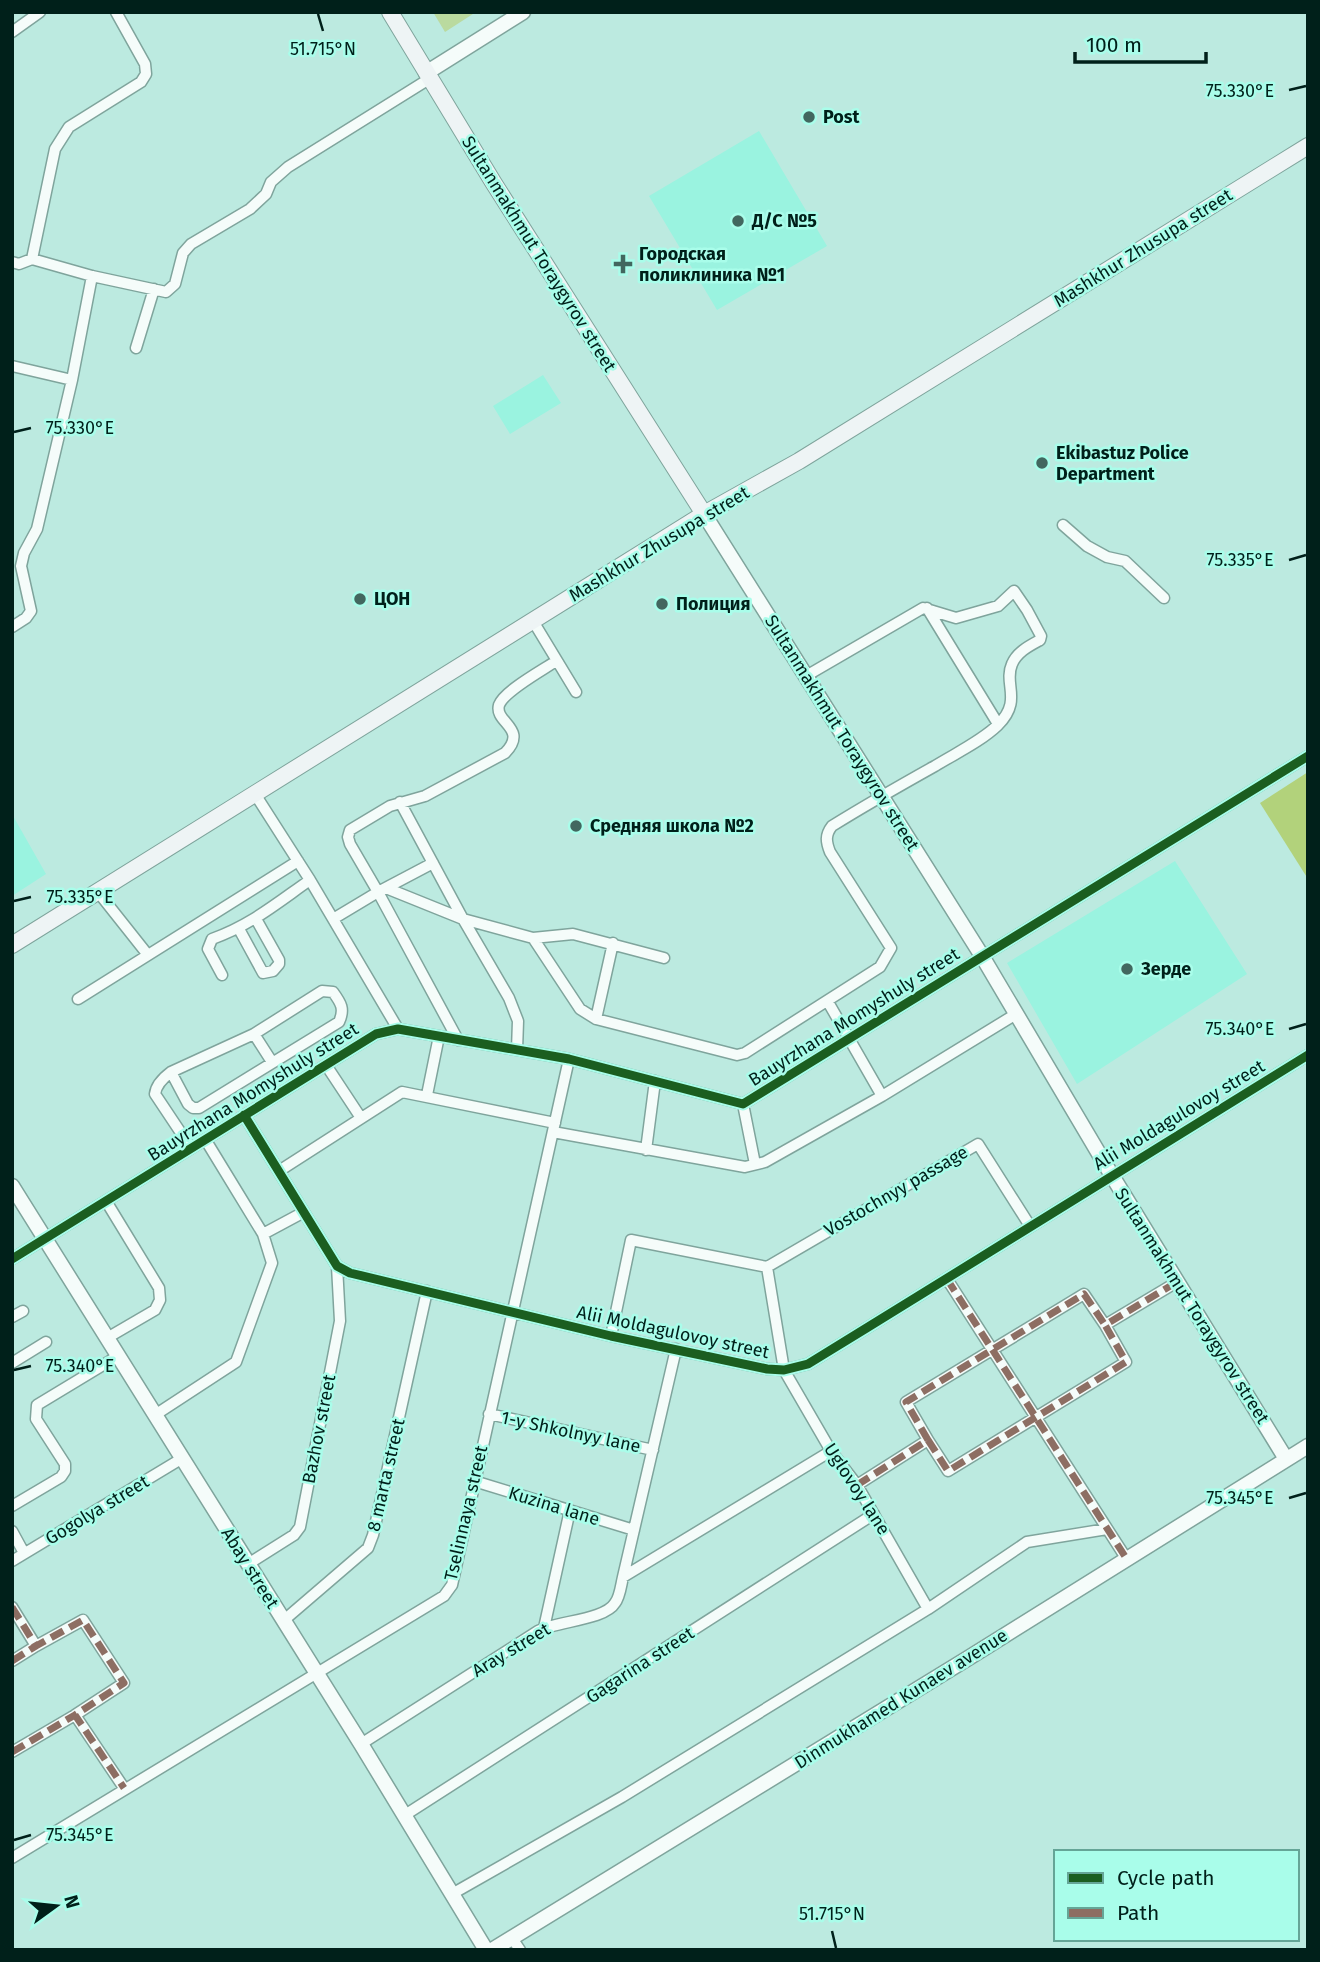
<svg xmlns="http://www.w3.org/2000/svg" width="1320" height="1962" viewBox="0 0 1320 1962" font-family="'Fira Sans',sans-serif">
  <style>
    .built { fill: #9af3e0 }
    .green { fill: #bada9f }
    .forest { fill: #b2d27b }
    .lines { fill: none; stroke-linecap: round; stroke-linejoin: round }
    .minor-casing { stroke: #7fa49c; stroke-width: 13 }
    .tertiary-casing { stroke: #7fa49c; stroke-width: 17 }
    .secondary-casing { stroke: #7fa49c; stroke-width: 18 }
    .minor { stroke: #f5fcfa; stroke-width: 10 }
    .tertiary { stroke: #f5fcfa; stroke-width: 14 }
    .secondary { stroke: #eef4f5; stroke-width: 16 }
    .quiet { stroke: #8d6e63; stroke-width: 7; stroke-dasharray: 14 7; stroke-linecap: butt }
    .cycleway-casing { stroke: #a9fdea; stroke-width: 13 }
    .cycleway { stroke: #1b5e20; stroke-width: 9 }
    .ticks { fill: none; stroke: #00201a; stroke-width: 2.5 }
    .poi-dot { fill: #42675f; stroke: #a9fdea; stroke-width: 2.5 }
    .labels { text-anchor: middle; stroke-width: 5; stroke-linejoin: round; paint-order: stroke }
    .poi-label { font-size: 18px; font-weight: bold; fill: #00201a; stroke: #a9fdea; text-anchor: start }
    .street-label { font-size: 18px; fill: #00201a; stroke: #a9fdea }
    .ticks-label { font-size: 18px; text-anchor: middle; fill: #00201a; stroke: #a9fdea; stroke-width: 5; stroke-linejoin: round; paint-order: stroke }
  </style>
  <rect width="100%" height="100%" fill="#bceae0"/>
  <!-- built -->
  <path class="built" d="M 759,131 L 827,246 L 717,310 L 649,196 Z
    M 543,375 L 561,403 L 510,434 L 493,406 Z
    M 12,814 L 46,874 L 12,896 Z
    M 1175,861 L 1247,974 L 1077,1084 L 1007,963 Z"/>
  <!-- green -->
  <path class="green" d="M 433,12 L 476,12 L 445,32 Z"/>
  <!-- forest -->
  <path class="forest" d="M 1308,772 L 1308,879 L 1260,803 Z"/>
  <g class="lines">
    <defs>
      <path id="minor" d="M 12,32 L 40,12
        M 32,259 L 55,149 L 69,127 L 141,82 L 146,74 L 145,64 L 116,12
        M 12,262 L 19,264 L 32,259 L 92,276 L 166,292 L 175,284 L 183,253 L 191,244 L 250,209 L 266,194 L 271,182 L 288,167 L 429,79
        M 136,348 L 154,289
        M 12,366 L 72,380
        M 1063,525 L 1087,546 L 1107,557 L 1125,561 L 1164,598
        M 927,608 L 998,724
        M 533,621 L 576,692
        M 12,627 L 26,618 L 31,611 L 21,566 L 24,553 L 37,529 L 72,380 L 92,276
        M 255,794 L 310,880 L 398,1029
        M 400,802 L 463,919 L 509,998 L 518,1021 L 517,1050
        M 433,863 L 378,892 L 458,1040
        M 386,888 L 463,919 L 533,938 L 580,1009 L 596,1019 L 737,1055 L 745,1053 L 880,967 L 891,948 L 830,852 C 826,842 825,835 832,826 C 866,805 901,785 935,766 C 956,753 980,742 998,725 C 1023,700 1003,684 1012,664 C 1017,652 1029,646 1040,640 L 1041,636 L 1027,610 L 1014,591 L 998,606 L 956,618 L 923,608 L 806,676
        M 98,892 L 148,955
        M 333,919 L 378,892 L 350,844 L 348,837 L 350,830 L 390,806 L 425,796 L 505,753 C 529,728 494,723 499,705 C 504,691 543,670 556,661
        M 239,929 L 263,973 L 273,971 L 279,964 L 279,960 L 256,919
        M 533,938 L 573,934 L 664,958
        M 222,975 L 208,949 L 212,939 C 251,925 277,903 310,880
        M 78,999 L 298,861
        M 828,1002 L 882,1096
        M 596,1019 L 613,943
        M 254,1034 L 272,1062
        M 326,1065 L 361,1118
        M 171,1072 L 188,1104 L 193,1108 L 199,1108 L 339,1022 C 345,1009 341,1003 333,992 L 322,991 L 254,1034 L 171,1072 C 163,1078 156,1085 155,1094 L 191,1148
        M 427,1095 L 439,1036
        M 743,1104 L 755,1164
        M 244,1115 L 337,1266 L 350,1273 L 611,1336 L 767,1369 L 784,1370 L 808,1364 C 975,1262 1140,1157 1308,1055
        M 553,1132 L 745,1167 L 765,1162 L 882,1096 L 1016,1014
        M 205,1139 L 263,1234
        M 646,1150 L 655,1081
        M 279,1171 L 402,1092 L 555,1123
        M 106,1201 L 159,1288 L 160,1300 L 155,1310 L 107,1338
        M 12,1259 L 376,1034 L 398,1029 L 569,1059 L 743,1104 L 1308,756
        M 767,1267 L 978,1144 L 1030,1226
        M 947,1279 L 1126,1558
        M 12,1317 L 23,1311
        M 611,1336 L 631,1240 L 767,1267 L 784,1370 L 831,1451 L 857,1485 L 928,1609
        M 12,1363 L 46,1342
        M 489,1414 L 653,1450
        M 155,1415 L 236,1362 L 272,1263 L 263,1234 L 304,1212
        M 928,1440 L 906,1402 L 1084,1294 L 1105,1325
        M 474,1481 L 634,1530
        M 857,1485 L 928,1440 L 948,1471 L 1126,1362 L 1105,1325 L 1177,1282
        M 12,1506 L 61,1477 L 65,1471 L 65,1464 L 36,1419 L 37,1405 L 118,1356
        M 12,1531 L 24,1553
        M 12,1561 L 181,1459
        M 248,1564 L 294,1535 L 300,1527 L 340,1321 L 337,1266
        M 623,1577 L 676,1349
        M 12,1607 L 36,1646 L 83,1620 L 124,1683 L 75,1715 L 124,1788
        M 283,1621 L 368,1548 L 373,1535 L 427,1291
        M 544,1628 L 570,1510
        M 12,1661 L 36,1646
        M 361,1744 L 538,1631 C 557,1621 605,1620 615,1603 C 620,1597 621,1585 623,1577 L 831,1451
        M 12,1752 L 75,1715
        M 405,1815 L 874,1514
        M 12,1858 L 444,1596 L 452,1585 L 569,1059
        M 452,1894 L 622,1797 L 928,1609 L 1027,1542 L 1107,1529
        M 512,1938 L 520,1950"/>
      <path id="tertiary" d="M 426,73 L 523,12
        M 704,514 L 982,956 L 1111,1174 L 1286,1459
        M 12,1186 L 361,1744 L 486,1950
        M 492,1950 L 970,1657 L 1308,1446"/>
      <path id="secondary" d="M 390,12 L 493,182 L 704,514
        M 12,945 L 704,514 L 799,461 L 1308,146"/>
    </defs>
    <!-- minor casing -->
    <use href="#minor" class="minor-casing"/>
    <!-- tertiary casing -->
    <use href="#tertiary" class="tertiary-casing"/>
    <!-- secondary casing -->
    <use href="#secondary" class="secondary-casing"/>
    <!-- minor -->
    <use href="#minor" class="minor"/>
    <!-- tertiary -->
    <use href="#tertiary" class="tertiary"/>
    <!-- secondary -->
    <use href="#secondary" class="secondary"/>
    <!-- quiet -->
    <path class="quiet" d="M 947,1279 L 1126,1558
      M 928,1440 L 906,1402 L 1084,1294 L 1105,1325
      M 857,1485 L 928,1440 L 948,1471 L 1126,1362 L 1105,1325 L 1177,1282
      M 12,1607 L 36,1646 L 83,1620 L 124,1683 L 75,1715 L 124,1788
      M 12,1661 L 36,1646
      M 12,1752 L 75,1715"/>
    <defs>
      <path id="cycleway" d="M 244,1115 L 337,1266 L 350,1273 L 611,1336 L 767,1369 L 784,1370 L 808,1364 C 975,1262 1140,1157 1308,1055
        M 12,1259 L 376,1034 L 398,1029 L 569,1059 L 743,1104 L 1308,756"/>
    </defs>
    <!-- cycleway casing -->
    <use href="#cycleway" class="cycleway-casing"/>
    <!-- cycleway -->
    <use href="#cycleway" class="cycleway"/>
  </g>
  <!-- ticks -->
  <path class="ticks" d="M 318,14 L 323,31M 1289,90 L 1306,86M 14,432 L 31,428M 1289,560 L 1306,555M 14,901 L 31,897M 1289,1029 L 1306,1024M 14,1370 L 31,1366M 1289,1498 L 1306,1493M 14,1840 L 31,1835M 832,1931 L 836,1948"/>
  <!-- markers -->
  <g class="poi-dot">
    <circle cx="809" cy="117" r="7"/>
    <circle cx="738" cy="221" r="7"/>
    <path d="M619.5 253.5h7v7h7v7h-7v7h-7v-7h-7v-7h7z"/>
    <circle cx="1042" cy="463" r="7"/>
    <circle cx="360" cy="599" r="7"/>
    <circle cx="662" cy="604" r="7"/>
    <circle cx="576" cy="826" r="7"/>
    <circle cx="1127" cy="969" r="7"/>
  </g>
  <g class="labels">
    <!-- poi labels -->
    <g class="poi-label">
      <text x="823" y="123">Post</text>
      <text x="752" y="227">Д/С №5</text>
      <text x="639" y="260">Городская<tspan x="639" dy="21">поликлиника №1</tspan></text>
      <text x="1056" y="459">Ekibastuz Police<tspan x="1056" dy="21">Department</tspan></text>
      <text x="374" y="605">ЦОН</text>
      <text x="676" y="610">Полиция</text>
      <text x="590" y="832">Средняя школа №2</text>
      <text x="1141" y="975">Зерде</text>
    </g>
    <!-- street labels -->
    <g class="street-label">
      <text transform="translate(1143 248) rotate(-32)" y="6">Mashkhur Zhusupa street</text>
      <text transform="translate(539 254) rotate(58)" y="6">Sultanmakhmut Toraygyrov street</text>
      <text transform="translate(659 544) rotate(-31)" y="6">Mashkhur Zhusupa street</text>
      <text transform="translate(842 733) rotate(58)" y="6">Sultanmakhmut Toraygyrov street</text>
      <text transform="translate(854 1017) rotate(-32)" y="6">Bauyrzhana Momyshuly street</text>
      <text transform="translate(253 1092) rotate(-32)" y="6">Bauyrzhana Momyshuly street</text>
      <text transform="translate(1179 1115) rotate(-31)" y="6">Alii Moldagulovoy street</text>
      <text transform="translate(896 1191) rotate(-30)" y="6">Vostochnyy passage</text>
      <text transform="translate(1192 1306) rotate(58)" y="6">Sultanmakhmut Toraygyrov street</text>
      <text transform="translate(673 1332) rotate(12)" y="6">Alii Moldagulovoy street</text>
      <text transform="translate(319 1429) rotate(-79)" y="6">Bazhov street</text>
      <text transform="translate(571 1432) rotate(12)" y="6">1-y Shkolnyy lane</text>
      <text transform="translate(386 1475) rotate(-77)" y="6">8 marta street</text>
      <text transform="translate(857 1489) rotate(57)" y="6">Uglovoy lane</text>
      <text transform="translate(554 1506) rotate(17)" y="6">Kuzina lane</text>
      <text transform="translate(97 1510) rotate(-31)" y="6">Gogolya street</text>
      <text transform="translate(466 1513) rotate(-77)" y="6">Tselinnaya street</text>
      <text transform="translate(250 1568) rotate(58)" y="6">Abay street</text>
      <text transform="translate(511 1650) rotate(-31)" y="6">Aray street</text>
      <text transform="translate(640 1665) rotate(-33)" y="6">Gagarina street</text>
      <text transform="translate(901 1699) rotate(-32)" y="6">Dinmukhamed Kunaev avenue</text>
    </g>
  </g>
  <g class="ticks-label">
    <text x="323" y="55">51.715°N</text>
    <text x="1240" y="97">75.330°E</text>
    <text x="80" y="434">75.330°E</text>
    <text x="1240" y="566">75.335°E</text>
    <text x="80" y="903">75.335°E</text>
    <text x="1240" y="1035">75.340°E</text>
    <text x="80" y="1372">75.340°E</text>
    <text x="1240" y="1504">75.345°E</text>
    <text x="80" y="1841">75.345°E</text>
    <text x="832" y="1920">51.715°N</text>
  </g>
  <!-- border -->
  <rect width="1320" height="1962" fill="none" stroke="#00201a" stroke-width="28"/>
  <!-- legend -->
  <rect x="1054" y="1850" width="245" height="91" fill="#a9fdea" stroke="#65a597" stroke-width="2"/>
  <rect x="1068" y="1873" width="35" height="10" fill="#1b5e20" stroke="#65a597" stroke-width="2"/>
  <text x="1117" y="1885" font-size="21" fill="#00201a">Cycle path</text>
  <rect x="1068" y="1908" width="35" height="10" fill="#8d6e63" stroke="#65a597" stroke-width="2"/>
  <text x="1117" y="1920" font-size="21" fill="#00201a">Path</text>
  <!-- north arrow -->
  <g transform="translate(56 1906) rotate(75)" stroke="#a9fdea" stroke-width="5" paint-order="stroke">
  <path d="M0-5L12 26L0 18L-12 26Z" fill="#00201a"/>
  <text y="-10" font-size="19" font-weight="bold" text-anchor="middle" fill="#00201a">N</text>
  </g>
  <!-- scale -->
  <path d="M1075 52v10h131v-10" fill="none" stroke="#00201a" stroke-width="3.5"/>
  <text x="1086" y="52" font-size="21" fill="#00201a" stroke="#a9fdea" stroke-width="5" paint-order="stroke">100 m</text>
</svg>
